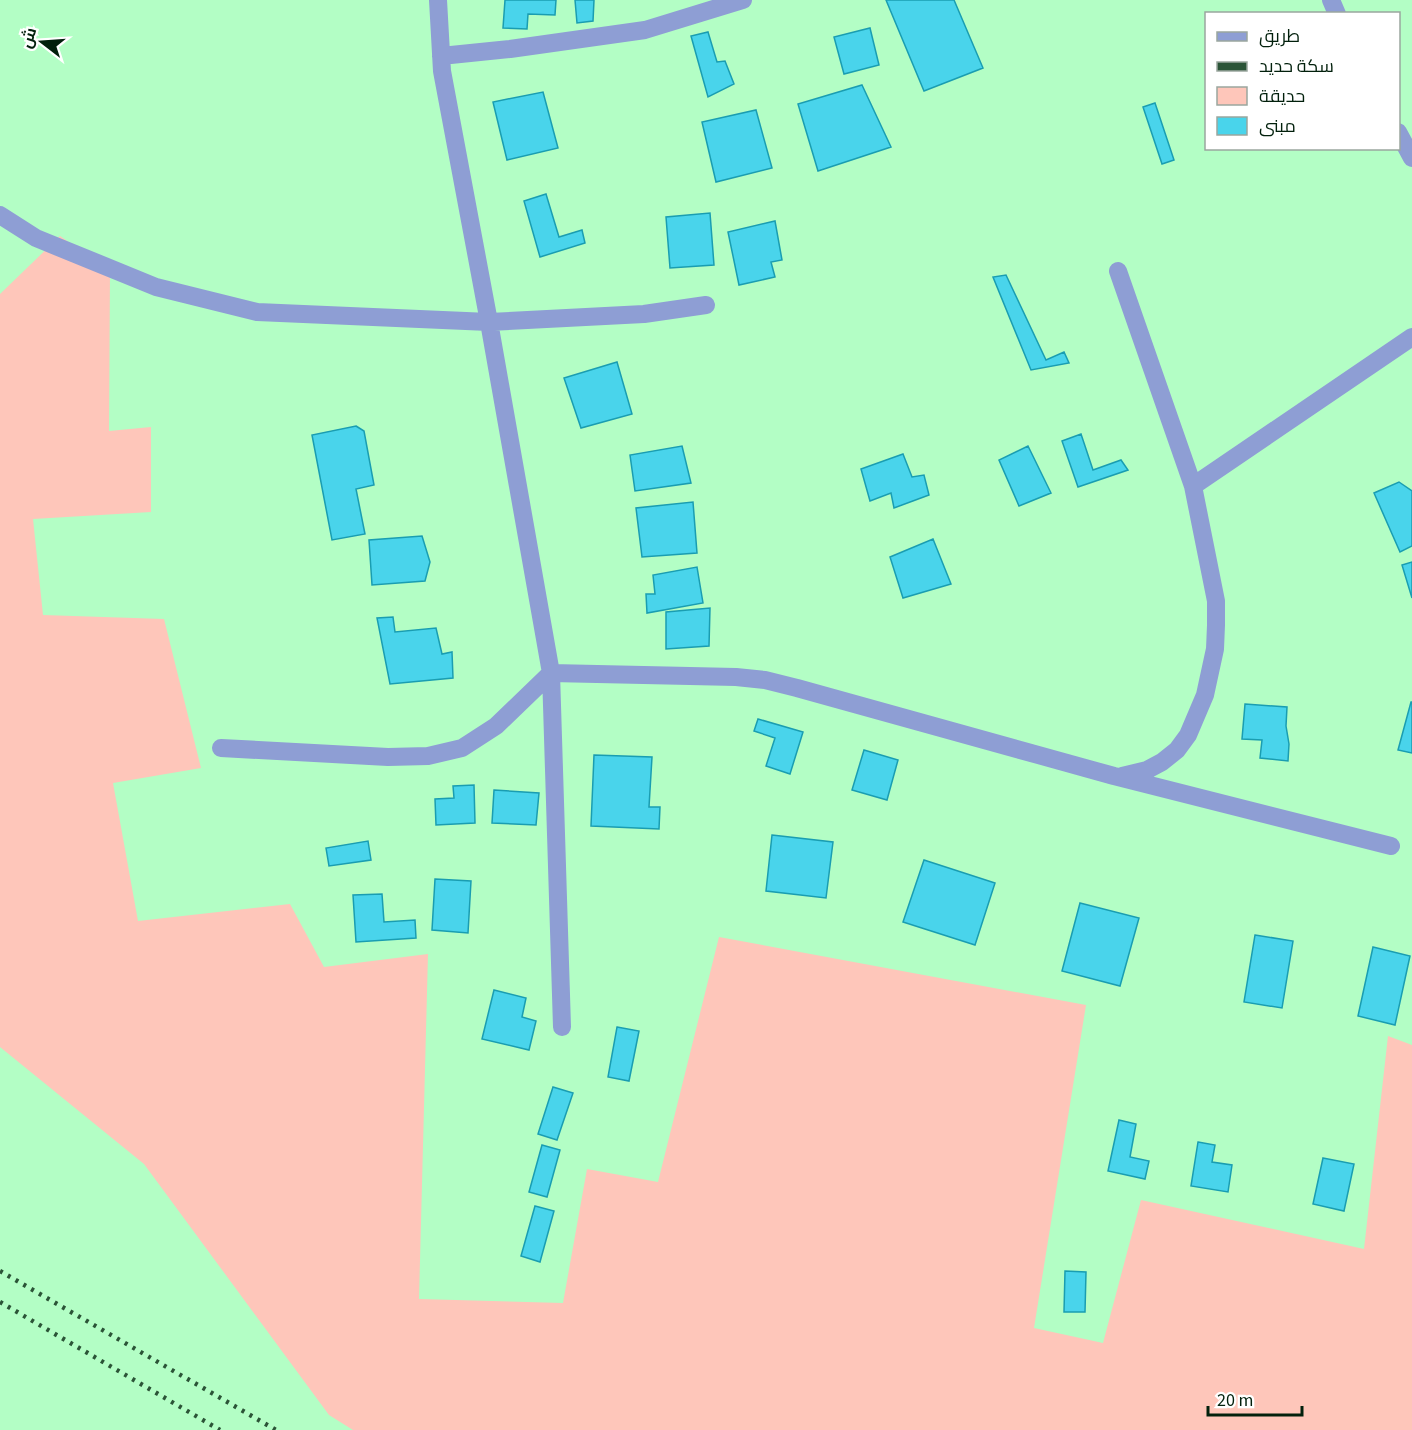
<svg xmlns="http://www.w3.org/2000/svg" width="1412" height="1430" viewBox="0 0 1412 1430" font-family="'Source Sans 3',Cairo,sans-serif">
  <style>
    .green { fill: #fec6ba }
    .building { fill: #49d4eb; stroke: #1a9db1; stroke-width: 1.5 }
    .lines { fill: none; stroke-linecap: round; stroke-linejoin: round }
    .street { stroke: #8e9ed4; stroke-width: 18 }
    .rail { stroke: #2b5437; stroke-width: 4.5; stroke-dasharray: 3 6; stroke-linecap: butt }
  </style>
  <rect width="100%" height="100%" fill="#b3fec5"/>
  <!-- green -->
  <path class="green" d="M 60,236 L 110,271 L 109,431 L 151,427 L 151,512 L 33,519 L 43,615 L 164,619 L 201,768 L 113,783 L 138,921 L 290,904 L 324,967 L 428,954 L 419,1299 L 563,1303 L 587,1169 L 658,1182 L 719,937 L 1086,1005 L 1034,1328 L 1103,1343 L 1141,1200 L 1364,1249 L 1388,1036 L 1412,1045 L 1412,1430 L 353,1430 L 329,1415 L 144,1164 L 0,1047 L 0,294 Z"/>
  <!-- building -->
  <path class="building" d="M 505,0 L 556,0 L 555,15 L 528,14 L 527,29 L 503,28 Z
    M 575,0 L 594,0 L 593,21 L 577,23 Z
    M 886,0 L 954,0 L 983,68 L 924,91 Z
    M 870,28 L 879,65 L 844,74 L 834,37 Z
    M 708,32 L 717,62 L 725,61 L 734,84 L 708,97 L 691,36 Z
    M 862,85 L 891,147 L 818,171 L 798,104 Z
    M 543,92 L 558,148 L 507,160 L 493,102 Z
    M 1155,103 L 1174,160 L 1162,164 L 1143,107 Z
    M 756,110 L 772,168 L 716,182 L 702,122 Z
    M 546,194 L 559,237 L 582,230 L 585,243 L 540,257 L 524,201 Z
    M 710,213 L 714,265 L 670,268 L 666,217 Z
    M 775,221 L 782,260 L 771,262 L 775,277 L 739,285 L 728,232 Z
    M 1006,275 L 1046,360 L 1064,352 L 1069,363 L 1031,370 L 993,277 Z
    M 617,362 L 632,414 L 581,428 L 564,378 Z
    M 356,426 L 364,431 L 374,485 L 356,489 L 365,534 L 332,540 L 312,435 Z
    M 1081,434 L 1093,470 L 1121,460 L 1128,470 L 1078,487 L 1062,441 Z
    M 682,446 L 691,483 L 635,491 L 630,455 Z
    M 1028,446 L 1051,493 L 1019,506 L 999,460 Z
    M 903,454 L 912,477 L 924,475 L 929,495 L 894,508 L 891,493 L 870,501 L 861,469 Z
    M 1399,482 L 1412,491 L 1412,546 L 1400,552 L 1374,493 Z
    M 693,502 L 697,553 L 642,557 L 636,508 Z
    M 422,536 L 430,562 L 425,581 L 372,585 L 369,540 Z
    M 933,539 L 951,584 L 903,598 L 890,557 Z
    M 1412,562 L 1412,598 L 1402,565 Z
    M 697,567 L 703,603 L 647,613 L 646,594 L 655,594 L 653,575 Z
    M 710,608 L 709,646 L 666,649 L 666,612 Z
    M 393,617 L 395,632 L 436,628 L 442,654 L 452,652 L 453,678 L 390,684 L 377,618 Z
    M 1411,702 L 1412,702 L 1412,753 L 1398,750 Z
    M 1245,704 L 1287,707 L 1286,726 L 1289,744 L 1288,761 L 1260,758 L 1262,740 L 1242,739 Z
    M 758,719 L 803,732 L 790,774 L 766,766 L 775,738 L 754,731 Z
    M 864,750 L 898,760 L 887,800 L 852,790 Z
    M 594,755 L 652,757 L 649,807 L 660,807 L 659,829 L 591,826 Z
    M 474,785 L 475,823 L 436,825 L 435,799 L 454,798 L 453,786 Z
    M 494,790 L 539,793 L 536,825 L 492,823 Z
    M 772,835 L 833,842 L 826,898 L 766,891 Z
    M 368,841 L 371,860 L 329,866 L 326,848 Z
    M 924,860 L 995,883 L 975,945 L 903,922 Z
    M 435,879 L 471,881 L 468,933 L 432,930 Z
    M 382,894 L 384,922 L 415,920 L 416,938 L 356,942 L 353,895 Z
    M 1080,903 L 1139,918 L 1120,986 L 1062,971 Z
    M 1255,935 L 1293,941 L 1282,1008 L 1244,1002 Z
    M 1373,947 L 1410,956 L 1395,1025 L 1358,1016 Z
    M 494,990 L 526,998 L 522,1017 L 536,1021 L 529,1050 L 482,1039 Z
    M 617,1027 L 639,1031 L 629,1081 L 608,1077 Z
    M 553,1087 L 573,1093 L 557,1140 L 538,1134 Z
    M 1119,1120 L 1136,1124 L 1130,1157 L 1149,1161 L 1145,1179 L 1108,1171 Z
    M 1198,1142 L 1215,1145 L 1212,1162 L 1232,1165 L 1228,1192 L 1191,1186 Z
    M 542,1145 L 560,1150 L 547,1197 L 529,1192 Z
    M 1323,1158 L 1354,1164 L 1344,1211 L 1313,1204 Z
    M 535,1206 L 554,1211 L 540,1262 L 521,1256 Z
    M 1065,1271 L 1086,1272 L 1085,1312 L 1064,1312 Z"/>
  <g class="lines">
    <!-- street -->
    <path class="street" d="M 438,0 L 442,71 L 489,322 L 551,673 L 562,1027
      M 1331,0 L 1337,14
      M 441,56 L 510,49 L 645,30 L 743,0
      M 1398,132 L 1412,158
      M 0,215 L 36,238 L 156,287 L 257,312 L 489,322 L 644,314 L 706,305
      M 1118,271 L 1193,486 L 1216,601 L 1216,625 L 1215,649 L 1205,695 L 1188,735 L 1177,750 L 1162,762 L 1147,770 L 1122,776
      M 1193,486 L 1412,337
      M 221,748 L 388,757 L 428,756 L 462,748 L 496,726 L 551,673 L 736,677 L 765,680 L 797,688 L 1114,776 L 1391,846"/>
    <!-- rail -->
    <path class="rail" d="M 0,1271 L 276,1430
      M 0,1302 L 220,1430"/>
  </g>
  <!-- legend -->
  <rect x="1205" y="12" width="195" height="138" fill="#ffffff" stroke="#9aa69e" stroke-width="1.5"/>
  <rect x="1217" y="32" width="30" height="9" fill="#8e9ed4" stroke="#9aa69e" stroke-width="1.5"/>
  <text x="1259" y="42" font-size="18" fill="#02200c">طريق</text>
  <rect x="1217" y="62" width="30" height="9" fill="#2b5437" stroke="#9aa69e" stroke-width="1.5"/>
  <text x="1259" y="72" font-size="18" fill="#02200c">سكة حديد</text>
  <rect x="1217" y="87" width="30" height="18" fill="#fec6ba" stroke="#9aa69e" stroke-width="1.5"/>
  <text x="1259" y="102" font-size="18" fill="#02200c">حديقة</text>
  <rect x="1217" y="117" width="30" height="18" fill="#49d4eb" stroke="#9aa69e" stroke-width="1.5"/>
  <text x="1259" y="132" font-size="18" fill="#02200c">مبنى</text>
  <!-- north arrow -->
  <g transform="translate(42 42) rotate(287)" stroke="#ffffff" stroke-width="4.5" paint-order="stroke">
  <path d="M0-4.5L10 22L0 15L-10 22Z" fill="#02200c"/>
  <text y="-9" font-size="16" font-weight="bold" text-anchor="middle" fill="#02200c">ش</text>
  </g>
  <!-- scale -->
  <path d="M1208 1406v9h94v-9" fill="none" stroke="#02200c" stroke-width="3"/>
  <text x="1217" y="1406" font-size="18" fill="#02200c" stroke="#ffffff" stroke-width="4.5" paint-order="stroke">20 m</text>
</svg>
